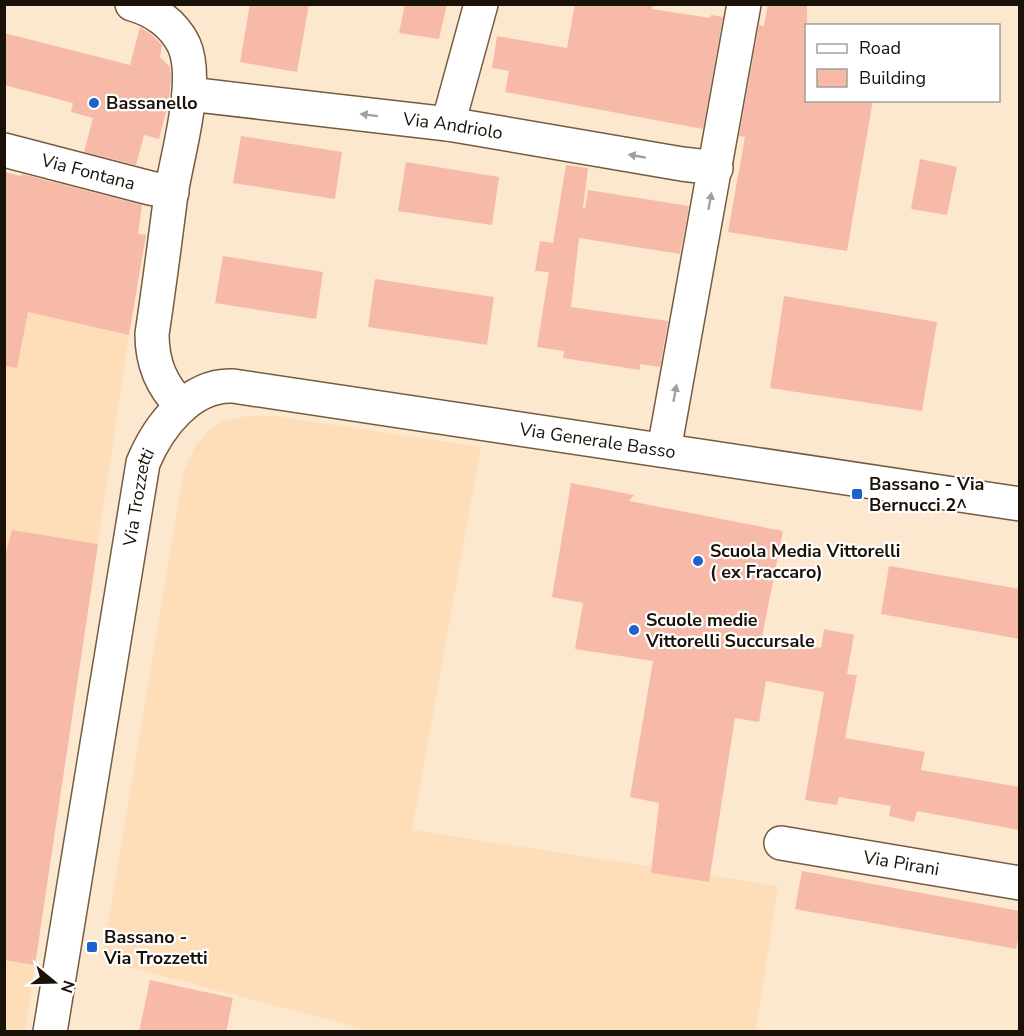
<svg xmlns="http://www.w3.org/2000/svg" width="1024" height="1036" viewBox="0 0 1024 1036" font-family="'Nunito Sans',sans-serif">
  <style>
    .built { fill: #fedeb9 }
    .building { fill: #f7baa8 }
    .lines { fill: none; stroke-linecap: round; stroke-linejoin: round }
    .minor-casing { stroke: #735c41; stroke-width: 36 }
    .minor { stroke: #fff; stroke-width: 33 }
    .oneway { fill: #a3a09c }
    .poi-dot { fill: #1e62ce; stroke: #fff; stroke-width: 2 }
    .labels { text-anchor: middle; stroke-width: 4.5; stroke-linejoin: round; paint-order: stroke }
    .poi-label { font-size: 18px; font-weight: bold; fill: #1a1107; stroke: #fff; text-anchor: start }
    .street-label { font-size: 18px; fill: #1a1107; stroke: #fff }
  </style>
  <rect width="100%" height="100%" fill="#fce7cf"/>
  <!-- built -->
  <path class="built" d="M 5,306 L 129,335 L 25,1031 L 5,1032 Z
    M 248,416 L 273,416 L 481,447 L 412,830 L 778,886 L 756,1031 L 371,1031 L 102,960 L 184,470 L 196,445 L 208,431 L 223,421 Z"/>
  <!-- building -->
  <path class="building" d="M 250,4 L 309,4 L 297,72 L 240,62 Z
    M 405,4 L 447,4 L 439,39 L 399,33 Z
    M 575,4 L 653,4 L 652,9 L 710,18 L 711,15 L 723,17 L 703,129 L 505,92 L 509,71 L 492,68 L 497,36 L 567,48 Z
    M 768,4 L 807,4 L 807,100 L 873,100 L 847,251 L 728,232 L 745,137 L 739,136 L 759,25 L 764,26 Z
    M 140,27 L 151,34 L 162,45 L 160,57 L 170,67 L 171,78 L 169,100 L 159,139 L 144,135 L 136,165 L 84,152 L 93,118 L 71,112 L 73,103 L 4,85 L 4,33 L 130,65 Z
    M 241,136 L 342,152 L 335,199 L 233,183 Z
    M 920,159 L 957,167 L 947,215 L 911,209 Z
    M 406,162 L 499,177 L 492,225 L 398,211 Z
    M 566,165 L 588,168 L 583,208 L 585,209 L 588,190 L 689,206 L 680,254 L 579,238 L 571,307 L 668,321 L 660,367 L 640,364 L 640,370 L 563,358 L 564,351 L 537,347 L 549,272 L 535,271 L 540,241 L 553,243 Z
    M 4,172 L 21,176 L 22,174 L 142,205 L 138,234 L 146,235 L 129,335 L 28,312 L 17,368 L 4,366 Z
    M 223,256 L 323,272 L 316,319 L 215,303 Z
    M 375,279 L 494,297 L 487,345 L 368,327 Z
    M 784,296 L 937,322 L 922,411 L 770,388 Z
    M 571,483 L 634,495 L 629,501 L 783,531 L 762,637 L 821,648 L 824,629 L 854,635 L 847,674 L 857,675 L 845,738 L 925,752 L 921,770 L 1020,787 L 1020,830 L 917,811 L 914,822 L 889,816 L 891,806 L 839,797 L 837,805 L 805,800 L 824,692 L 766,681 L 759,722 L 735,718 L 709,882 L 651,873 L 659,803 L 630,797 L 653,661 L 575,649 L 583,603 L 552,597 Z
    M 12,530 L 98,544 L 35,965 L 4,960 L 4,559 Z
    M 889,566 L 1020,589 L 1020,639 L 881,614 Z
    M 802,871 L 1020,911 L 1020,928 L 1016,949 L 795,909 Z
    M 150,980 L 233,998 L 226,1032 L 139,1032 Z"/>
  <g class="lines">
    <defs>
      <g id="minor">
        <path d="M 132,4 C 154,10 174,24 184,45 C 200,81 177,155 171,194 C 165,241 159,288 152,334 C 152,363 161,386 182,406"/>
        <path id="s1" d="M 189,94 L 448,124 L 682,164 L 716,168"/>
        <path d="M 448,124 L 481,4"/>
        <path id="s2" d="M 4,150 L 150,188 L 172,192"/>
        <path d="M 664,450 L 744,4"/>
        <path id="s3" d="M 781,843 L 1020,883"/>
        <path id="s4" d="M 50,1032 L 143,463 C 158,427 190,384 233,386 L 1020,504"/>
      </g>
    </defs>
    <!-- minor casing -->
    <use href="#minor" class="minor-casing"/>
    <!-- minor -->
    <use href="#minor" class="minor"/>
  </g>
  <!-- one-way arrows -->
  <defs><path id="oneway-solid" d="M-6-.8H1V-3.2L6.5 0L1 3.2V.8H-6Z" transform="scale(1.5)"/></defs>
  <g class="oneway">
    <use href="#oneway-solid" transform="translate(369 115) rotate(-173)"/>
    <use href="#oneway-solid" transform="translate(637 156) rotate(-170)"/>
    <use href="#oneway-solid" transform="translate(710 201) rotate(-80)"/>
    <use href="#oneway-solid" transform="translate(675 393) rotate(-80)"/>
  </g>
  <!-- markers -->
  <g class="poi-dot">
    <circle cx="94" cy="103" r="6"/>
    <rect x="851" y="488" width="12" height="12" rx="3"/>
    <circle cx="698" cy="561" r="6"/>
    <circle cx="634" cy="630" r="6"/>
    <rect x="86" y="941" width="12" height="12" rx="3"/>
  </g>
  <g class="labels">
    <!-- poi labels -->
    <g class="poi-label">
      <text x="106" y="109">Bassanello</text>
      <text x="869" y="490">Bassano - Via<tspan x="869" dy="21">Bernucci 2^</tspan></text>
      <text x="710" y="557">Scuola Media Vittorelli<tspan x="710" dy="21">( ex Fraccaro)</tspan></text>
      <text x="646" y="626">Scuole medie<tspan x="646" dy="21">Vittorelli Succursale</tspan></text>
      <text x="104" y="943">Bassano -<tspan x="104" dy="21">Via Trozzetti</tspan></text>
    </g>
    <!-- street labels -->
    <g class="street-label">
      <text dy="6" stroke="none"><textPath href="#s1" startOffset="266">Via Andriolo</textPath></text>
      <text dy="6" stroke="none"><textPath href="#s2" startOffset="87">Via Fontana</textPath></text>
      <text dy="6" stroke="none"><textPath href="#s4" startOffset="1071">Via Generale Basso</textPath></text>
      <text dy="6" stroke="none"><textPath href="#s4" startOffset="542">Via Trozzetti</textPath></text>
      <text dy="6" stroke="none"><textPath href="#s3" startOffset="122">Via Pirani</textPath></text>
    </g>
  </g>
  <!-- border -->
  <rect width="1024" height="1036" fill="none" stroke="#1a1107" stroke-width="12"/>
  <!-- legend -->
  <rect x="805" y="24" width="195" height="78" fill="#ffffff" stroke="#a3a09c" stroke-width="1.5"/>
  <rect x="817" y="44" width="30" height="9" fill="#ffffff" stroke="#a3a09c" stroke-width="1.5"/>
  <text x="859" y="54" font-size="18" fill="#1a1107">Road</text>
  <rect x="817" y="69" width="30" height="18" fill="#f7baa8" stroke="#a3a09c" stroke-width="1.5"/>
  <text x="859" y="84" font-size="18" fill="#1a1107">Building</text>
  <!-- north arrow -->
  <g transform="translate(54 982) rotate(109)" stroke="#ffffff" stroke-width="4.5" paint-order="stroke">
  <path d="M0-4.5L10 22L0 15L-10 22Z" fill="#1a1107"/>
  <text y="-9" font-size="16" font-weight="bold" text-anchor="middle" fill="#1a1107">N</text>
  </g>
</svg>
